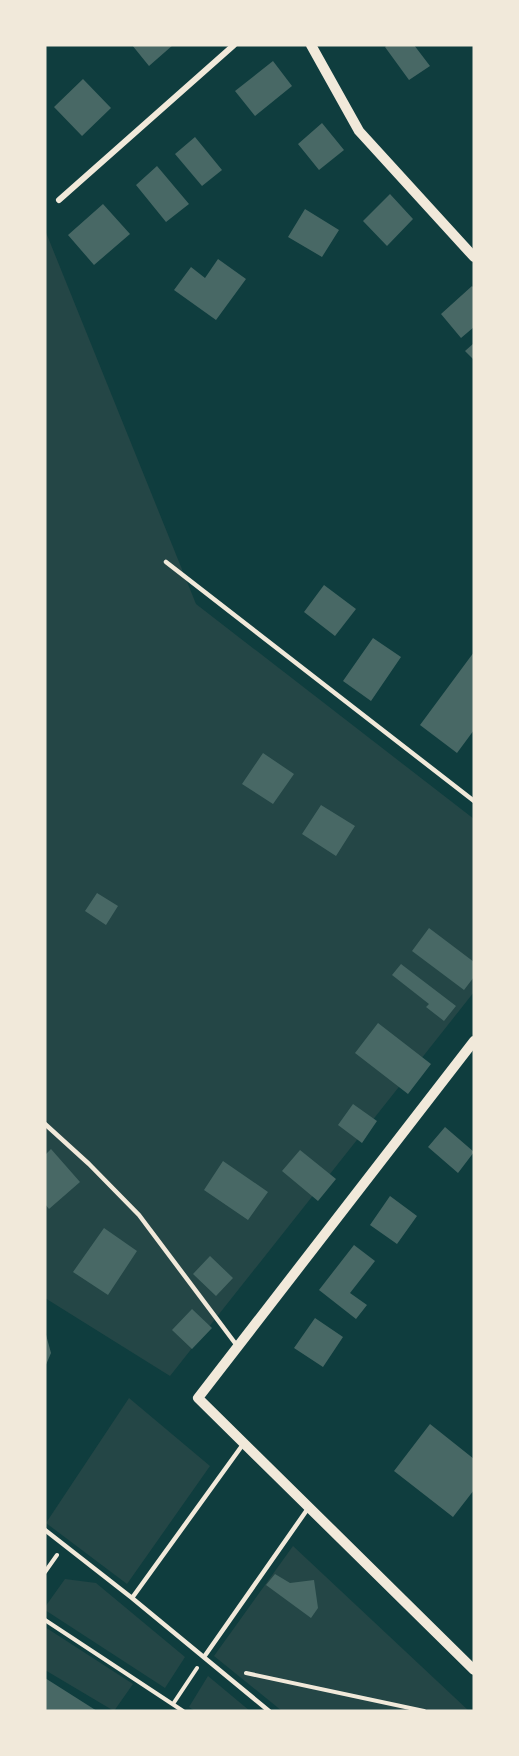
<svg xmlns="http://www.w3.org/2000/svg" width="519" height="1756" viewBox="0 0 519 1756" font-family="'Roboto Condensed',sans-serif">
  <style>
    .green { fill: #244646 }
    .building { fill: #486865 }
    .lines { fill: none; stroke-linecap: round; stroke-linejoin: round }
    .path { stroke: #f1e9da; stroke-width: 4 }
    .service { stroke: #f1e9da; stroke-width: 4.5 }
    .minor { stroke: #f1e9da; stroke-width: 6 }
    .tertiary { stroke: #f1e9da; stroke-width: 10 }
  </style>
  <rect width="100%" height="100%" fill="#0f3d3e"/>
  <!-- green -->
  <path class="green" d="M 45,230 L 196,604 L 474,819 L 474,992 L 170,1376 L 45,1298 Z
    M 129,1398 L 210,1466 L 127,1584 L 46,1523 Z
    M 293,1546 L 469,1711 L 282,1711 L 214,1656 Z
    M 65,1579 L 96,1583 L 185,1657 L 165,1688 L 45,1610 L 45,1607 Z
    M 45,1627 L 133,1684 L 114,1711 L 45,1670 Z
    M 208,1676 L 250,1711 L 195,1711 L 189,1707 Z"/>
  <!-- building -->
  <path class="building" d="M 132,45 L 173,45 L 149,66 Z
    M 387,45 L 414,45 L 430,66 L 409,80 L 385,47 Z
    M 273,61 L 292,86 L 255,116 L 235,91 Z
    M 83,79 L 111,108 L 82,136 L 54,107 Z
    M 322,123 L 344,150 L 319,170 L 298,144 Z
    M 195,137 L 222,170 L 202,186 L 175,154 Z
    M 157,166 L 189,204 L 166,222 L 136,185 Z
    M 390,194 L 413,219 L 387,246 L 363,221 Z
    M 103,204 L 130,234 L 94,265 L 68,235 Z
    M 305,209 L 339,230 L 322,257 L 288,237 Z
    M 218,259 L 246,279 L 216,320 L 174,290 L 191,267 L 205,278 Z
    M 472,286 L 474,288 L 474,327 L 461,338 L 441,314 Z
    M 474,343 L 474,360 L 465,351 Z
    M 324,585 L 356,609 L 335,636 L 304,612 Z
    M 373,638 L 401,657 L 371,701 L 343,681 Z
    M 474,652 L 474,730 L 457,753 L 420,725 Z
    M 263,753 L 294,774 L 273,804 L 242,784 Z
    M 321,805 L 355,826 L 336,856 L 302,834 Z
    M 97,893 L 118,906 L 106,925 L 85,911 Z
    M 429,928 L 474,962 L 474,977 L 464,990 L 412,951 Z
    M 401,964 L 456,1006 L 444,1021 L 426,1007 L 429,1004 L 392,975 Z
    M 378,1023 L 431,1064 L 408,1094 L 355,1053 Z
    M 353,1104 L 377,1121 L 362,1143 L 338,1125 Z
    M 445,1127 L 474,1152 L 458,1173 L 428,1147 Z
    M 51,1149 L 80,1182 L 49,1209 L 45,1204 L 45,1155 Z
    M 300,1150 L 336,1179 L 318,1201 L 282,1171 Z
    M 223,1161 L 268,1192 L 248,1220 L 204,1190 Z
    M 390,1196 L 417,1216 L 397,1244 L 370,1225 Z
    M 104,1228 L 137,1251 L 108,1295 L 73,1272 Z
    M 354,1245 L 375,1261 L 350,1293 L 367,1305 L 356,1319 L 319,1290 Z
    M 210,1256 L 233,1278 L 216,1296 L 193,1274 Z
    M 192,1309 L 212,1328 L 192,1349 L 172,1330 Z
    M 315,1318 L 343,1337 L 323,1367 L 294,1348 Z
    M 45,1331 L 51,1353 L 45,1367 Z
    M 430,1424 L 474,1459 L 474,1490 L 453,1517 L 394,1471 Z
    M 275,1574 L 290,1583 L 314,1580 L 318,1608 L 311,1618 L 266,1585 Z
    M 45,1678 L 97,1711 L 45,1711 Z"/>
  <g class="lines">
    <!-- path -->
    <path class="path" d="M 45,1572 L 57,1555
      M 45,1620 L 183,1711
      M 246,1673 L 424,1711
      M 173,1704 L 197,1668"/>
    <!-- service -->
    <path class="service" d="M 166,562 L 474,801
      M 45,1124 L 89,1164 L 139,1215 L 238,1347
      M 244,1443 L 132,1598 L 269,1711
      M 45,1530 L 132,1598
      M 204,1657 L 309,1507"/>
    <!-- minor -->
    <path class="minor" d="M 59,200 L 234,45"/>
    <!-- tertiary -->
    <path class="tertiary" d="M 311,45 L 359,131 L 474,257
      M 474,1041 L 198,1398 L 474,1670"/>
  </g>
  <!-- border -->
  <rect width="519" height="1756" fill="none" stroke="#f1e9da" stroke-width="93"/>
</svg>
